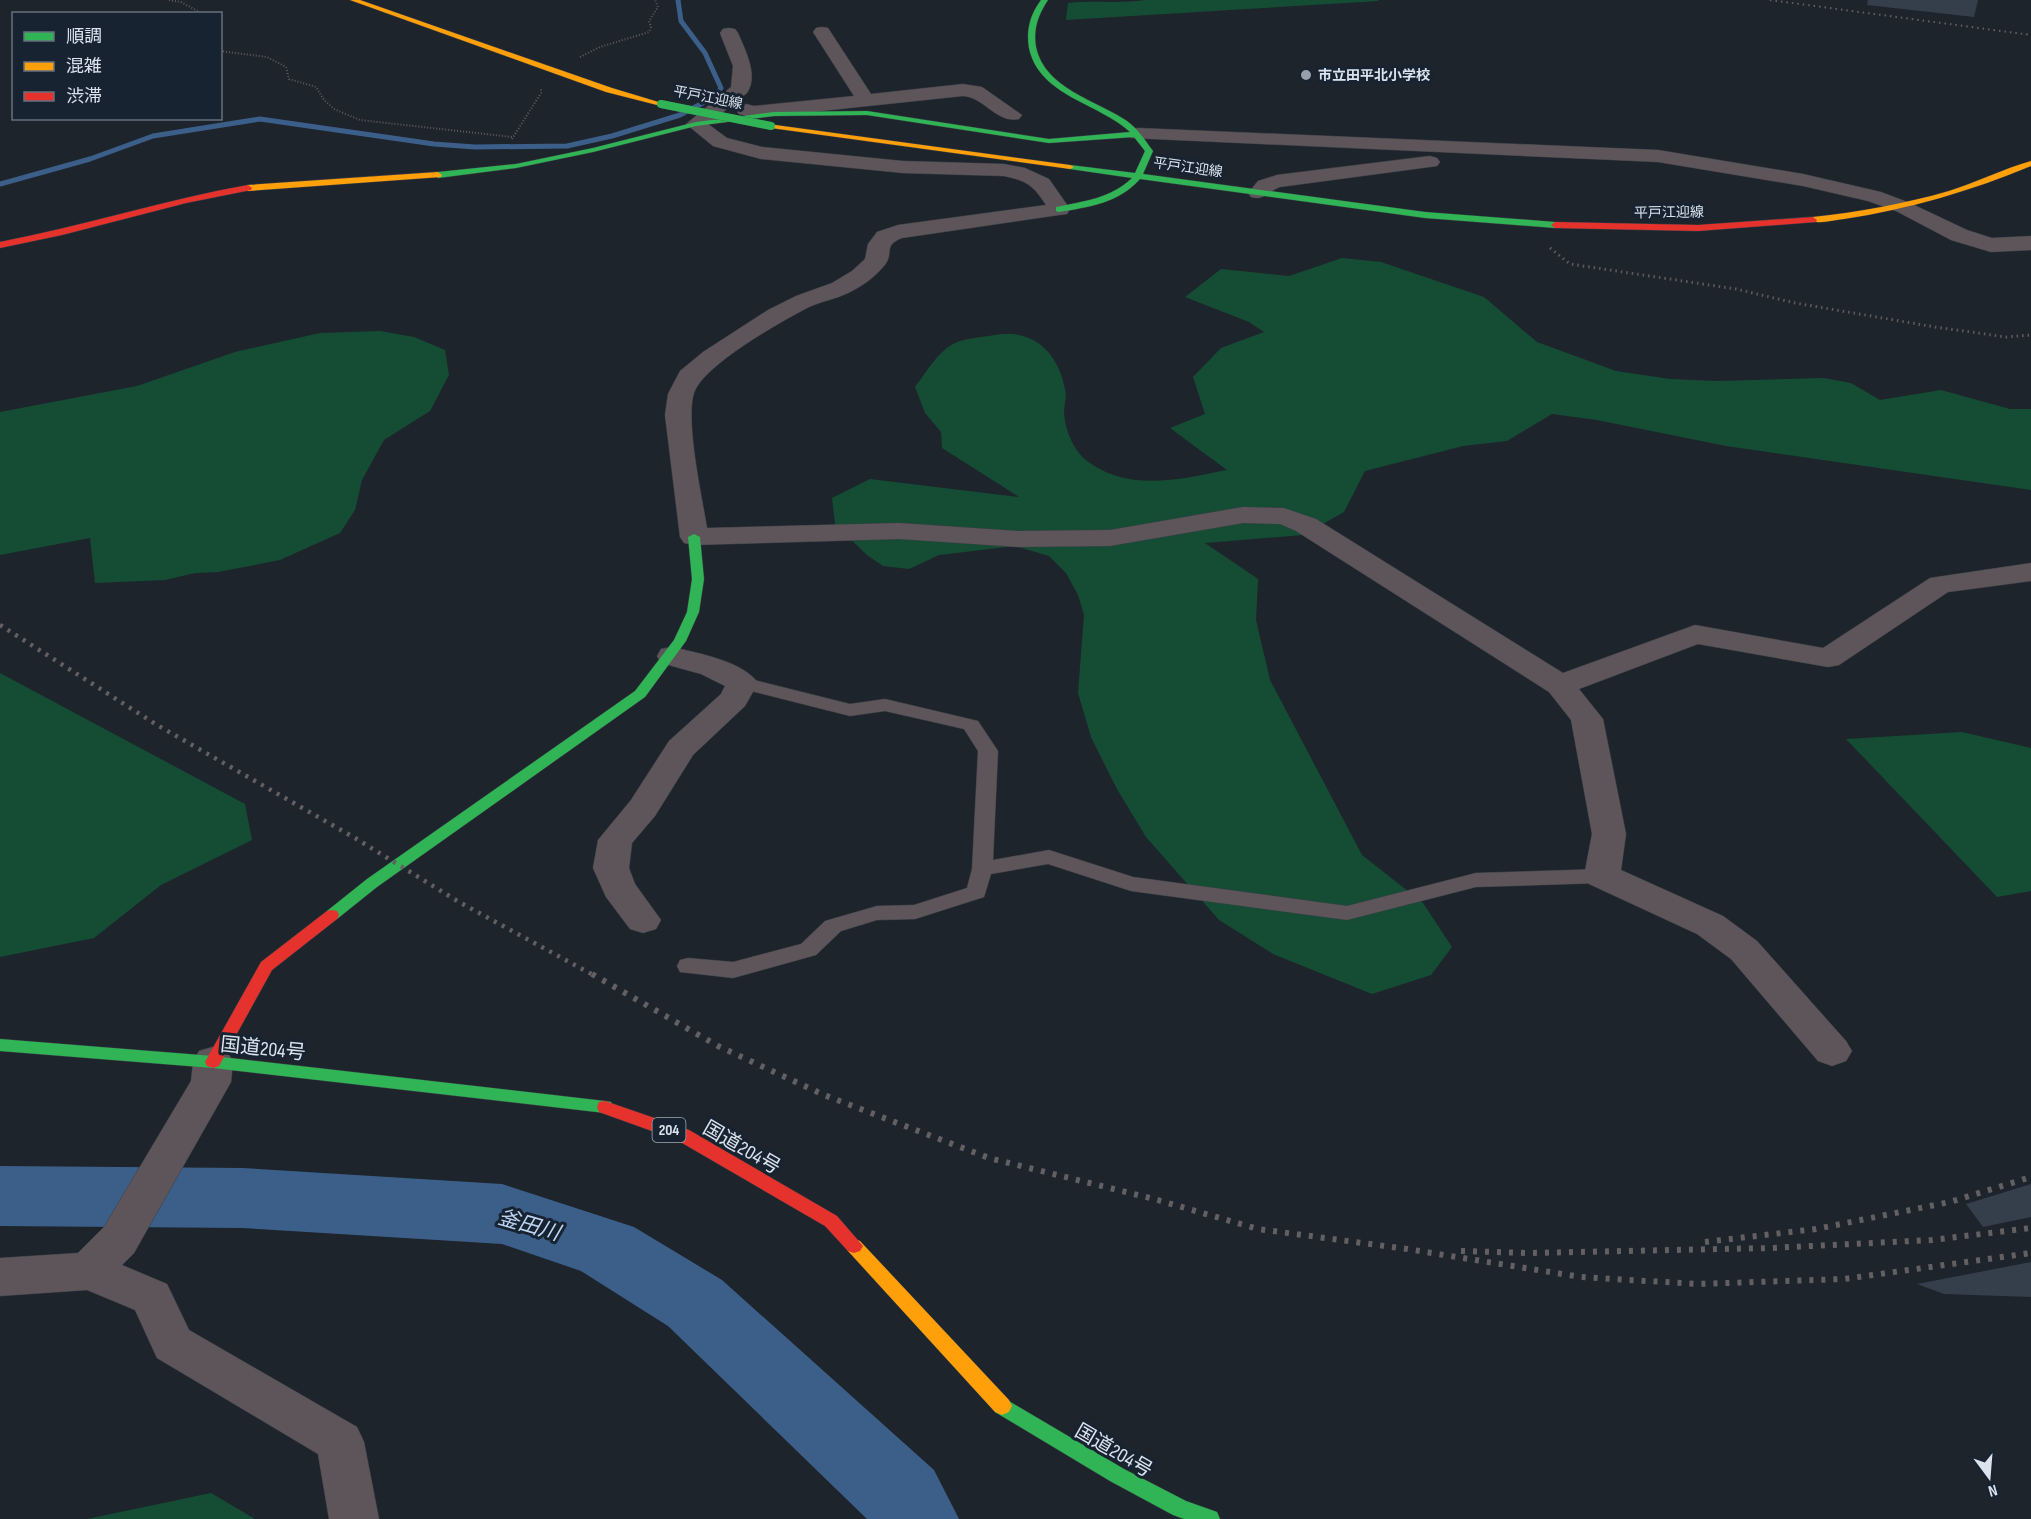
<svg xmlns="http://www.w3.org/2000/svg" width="2031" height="1519" viewBox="0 0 2031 1519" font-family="'Sofia Sans Condensed','Noto Sans JP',sans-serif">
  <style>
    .green { fill: #144d34 }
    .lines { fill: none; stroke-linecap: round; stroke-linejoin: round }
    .stream { stroke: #3c5f8a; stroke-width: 5 }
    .river { fill: #3c5f8a; fill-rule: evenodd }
    .building { fill: #353e4b }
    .lane-casing { stroke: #393f46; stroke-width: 1 }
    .street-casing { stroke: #393f46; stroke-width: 1 }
    .fast-casing { stroke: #393f46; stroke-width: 1 }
    .slow-casing { stroke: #393f46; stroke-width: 1 }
    .jam-casing { stroke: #393f46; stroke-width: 1 }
    .path-far1 { stroke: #5f5b5f; stroke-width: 2; stroke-dasharray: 1 2; stroke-linecap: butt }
    .path { stroke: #5f5b5f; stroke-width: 3; stroke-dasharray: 1.5 4; stroke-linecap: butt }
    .lane { fill: #5d5559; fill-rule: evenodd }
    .street { fill: #5d5559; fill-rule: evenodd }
    .fast { fill: #30b455; fill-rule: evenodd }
    .slow { fill: #ff9f0a; fill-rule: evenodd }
    .jam { fill: #e5322d; fill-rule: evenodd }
    .rail-far2 { stroke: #636063; stroke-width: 2; stroke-dasharray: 1.5 4; stroke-linecap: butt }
    .rail-far1 { stroke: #636063; stroke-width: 4.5; stroke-dasharray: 3 6; stroke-linecap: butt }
    .rail { stroke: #636063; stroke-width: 6; stroke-dasharray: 4 8; stroke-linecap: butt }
    .fast-bridge-casing { stroke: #393f46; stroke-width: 8; stroke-linecap: butt }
    .fast-bridge { stroke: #30b455; stroke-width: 8 }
    .poi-dot { fill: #99a0a9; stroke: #182332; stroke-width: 2 }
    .labels { text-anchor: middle; stroke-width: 6; stroke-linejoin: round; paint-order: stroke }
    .far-poi-label { font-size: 14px; font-weight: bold; fill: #dbe3ed; stroke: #182332; text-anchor: start }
    .far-street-label { font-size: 14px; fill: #dbe3ed; stroke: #182332 }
    .shield { fill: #182332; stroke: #a0a9b5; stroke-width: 1.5 }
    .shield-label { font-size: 15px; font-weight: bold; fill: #dbe3ed }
    .near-street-label { font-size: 20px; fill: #dbe3ed; stroke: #182332 }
    .near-water-label { font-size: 21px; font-style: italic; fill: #bfd6f2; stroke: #182332 }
  </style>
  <rect width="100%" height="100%" fill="#1e242c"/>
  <!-- green -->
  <path class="green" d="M 1145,0 L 1377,0 L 1379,1 L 1066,20 L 1068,3 C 1093,0 1119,4 1145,0 Z
    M 1342,258 L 1381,262 L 1484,297 L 1537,342 L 1616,371 L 1670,379 L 1718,381 L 1824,378 L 1851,383 L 1880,400 L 1941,390 L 2010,409 L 2031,409 L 2031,490 L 1726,446 L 1597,420 L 1552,414 L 1507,441 L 1463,446 L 1365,471 L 1344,512 L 1303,535 L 1205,543 L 1258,579 L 1256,620 L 1270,680 L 1362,855 L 1423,903 L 1452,947 L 1431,975 L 1372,994 L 1273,954 L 1219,920 L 1146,837 L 1117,789 L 1091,737 L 1078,693 L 1084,615 L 1078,595 L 1066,573 L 1049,556 L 1015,546 L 939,555 L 909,569 L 883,566 L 867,555 L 835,524 L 832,498 L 870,479 L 1019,497 L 942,448 L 941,432 L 925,413 L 915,387 C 926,373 938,351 955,343 C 966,338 983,337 995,335 C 1034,328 1058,353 1065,389 C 1067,397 1064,405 1064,412 C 1065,430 1074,453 1090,463 C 1131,492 1182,479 1227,470 L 1170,428 L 1205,414 L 1193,377 L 1221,348 L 1264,332 L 1249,322 L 1185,297 L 1221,269 L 1289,276 Z
    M 380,331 L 414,337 L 445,350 L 449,375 L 430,411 L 384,440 L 362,480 L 355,510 L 340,533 L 280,560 L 218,572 L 195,573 L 165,580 L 95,583 L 90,538 L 0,555 L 0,412 L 137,386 L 235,352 L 320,333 Z
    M 0,673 L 245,804 L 252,840 L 161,885 L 94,938 L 0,957 Z
    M 1962,732 L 2031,748 L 2031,891 L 1997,897 L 1846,739 Z
    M 211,1493 L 255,1519 L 87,1519 Z"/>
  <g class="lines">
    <!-- stream -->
    <path class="stream" d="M 0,184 L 90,159 L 153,136 L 260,119 L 434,144 L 475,147 L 567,146 L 612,136 L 680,115 L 716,96 L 721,88 L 705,53 L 681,21 L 678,0"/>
    <!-- river -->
    <path class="river" d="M 0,1166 L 242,1168 L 502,1184 L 634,1227 L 722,1280 L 934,1470 L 959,1519 L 867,1519 L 668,1326 L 581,1271 L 502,1244 L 242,1228 L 0,1226 Z"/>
  </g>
  <!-- building -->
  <path class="building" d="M 1868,0 L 1978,0 L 1974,17 L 1867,5 Z
    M 2031,1184 L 2031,1217 L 1983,1227 L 1966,1204 Z
    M 2031,1262 L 2031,1297 L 1944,1294 L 1917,1284 Z"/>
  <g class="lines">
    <defs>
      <path id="lane" d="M 742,677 L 850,704 L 885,699 L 978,721 L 998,751 L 993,860 L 1049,850 L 1133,877 L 1347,906 L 1476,873 L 1602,869 L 1609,871 L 1612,876 L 1609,881 L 1602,883 L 1476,887 L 1347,920 L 1131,891 L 1048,864 L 991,874 L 984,897 L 915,919 L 877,920 L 841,931 L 816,955 L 733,978 L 680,972 L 677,966 L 680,960 L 688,958 L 733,962 L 801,944 L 825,921 L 877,906 L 914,905 L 967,888 L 972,869 L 978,751 L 964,729 L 885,711 L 850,716 L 735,687 L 733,683 L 735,679 Z"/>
      <path id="street" d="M 822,27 L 828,28 L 871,94 L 963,84 L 982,87 L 1022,115 L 1019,119 C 997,124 984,97 963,96 L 754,118 L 739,114 L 736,110 L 739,106 L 746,104 L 754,106 L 854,96 L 813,32 L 816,28 Z
        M 729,28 L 735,29 L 738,33 C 745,50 759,75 747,93 L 708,124 L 727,138 L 762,147 L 903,161 L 1004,164 L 1025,168 L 1049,179 L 1070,209 L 1067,214 L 1059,215 L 902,238 C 882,246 895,253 884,266 C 875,277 861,287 848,293 C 836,299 822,301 809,307 C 782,321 703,365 694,393 C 685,420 702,497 707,528 L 899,523 L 1018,531 L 1110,530 L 1243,507 L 1284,508 L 1316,519 L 1563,673 L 1695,625 L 1823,648 L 1930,578 L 2031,563 L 2031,581 L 1948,592 L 1839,665 L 1828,667 L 1698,644 L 1579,689 L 1603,719 L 1626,834 L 1621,870 L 1723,916 L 1757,941 L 1846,1041 L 1852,1051 L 1846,1061 L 1832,1066 L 1818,1061 L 1731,959 L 1697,934 L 1589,884 L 1584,876 L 1592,834 L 1571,720 L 1549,692 L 1296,531 L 1280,524 L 1243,523 L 1110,546 L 1018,547 L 899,539 L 694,545 L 684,543 L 680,537 L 665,415 L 668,394 L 680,371 L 703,352 L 768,310 L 796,296 L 832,283 L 852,271 L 865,259 L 868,244 L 877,232 L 898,225 L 1046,205 C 1033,185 1027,181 1004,176 L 903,173 L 761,159 L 713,146 L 686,124 L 731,87 L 733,66 L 720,33 L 723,29 Z
        M 1138,128 L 1658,150 L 1803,174 L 1881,192 L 1910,203 L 1967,230 L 1992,238 L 2031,236 L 2031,250 L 1991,252 L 1951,240 L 1896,211 L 1868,201 L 1803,186 L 1658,162 L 1131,138 L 1128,134 L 1131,130 Z
        M 1430,156 L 1437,158 L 1440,162 L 1437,166 L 1280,187 C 1268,191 1265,201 1251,197 L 1248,193 L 1258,181 L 1277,175 Z
        M 672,647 C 697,653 743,661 758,683 L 745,706 L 693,755 L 655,816 L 632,843 L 629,868 L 635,884 L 661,920 L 656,929 L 643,933 L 630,929 L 606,897 L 593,868 L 598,840 L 631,800 L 669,741 L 721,694 L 725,686 L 701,674 L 661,663 L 657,656 L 661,649 Z
        M 213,1047 L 227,1051 L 233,1062 L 231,1082 L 134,1253 L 122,1265 L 167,1284 L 189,1330 L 357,1427 L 364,1442 L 379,1519 L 329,1519 L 318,1454 L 157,1358 L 135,1310 L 87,1290 L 0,1296 L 0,1258 L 78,1253 L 104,1227 L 191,1081 L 193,1062 L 199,1051 Z"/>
      <path id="fast" d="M 1041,0 L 1048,0 C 1038,15 1033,29 1036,47 C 1045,89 1096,100 1127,121 C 1139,130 1144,139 1153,151 L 1143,174 L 1425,212 L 1555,222 L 1559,225 L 1555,228 L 1425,218 L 1140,179 C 1119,203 1089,207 1059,212 L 1056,211 L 1056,207 C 1084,201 1110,199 1132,178 L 1070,169 L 1066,167 L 1070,165 L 1135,173 L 1145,151 L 1134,137 L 1049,143 L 867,115 L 774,116 L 696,126 L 593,152 L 516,168 L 438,178 L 434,175 L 438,172 L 516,164 L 593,148 L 696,122 L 774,112 L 867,111 L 1049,139 L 1130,132 C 1099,103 1039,96 1029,48 C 1026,30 1030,15 1041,0 Z
        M 694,534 L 700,537 L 704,579 L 699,612 L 686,641 L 645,697 L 377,887 L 337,919 L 327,919 L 325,915 L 327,911 L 367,879 L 635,691 L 674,640 L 687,612 L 692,579 L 688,537 Z
        M 0,1039 L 213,1056 L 605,1101 L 611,1102 L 613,1107 L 611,1112 L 605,1113 L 213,1068 L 0,1051 Z
        M 1002,1397 L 1124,1469 L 1186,1501 L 1217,1512 L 1220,1519 L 1184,1519 L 1173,1515 L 1110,1481 L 995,1412 L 992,1406 L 995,1400 Z"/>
      <path id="slow" d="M 350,0 L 360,0 L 612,88 L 665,104 L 661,106 L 606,92 Z
        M 768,124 L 1070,165 L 1074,167 L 1070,169 L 771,128 L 767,126 Z
        M 2031,161 L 2031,166 C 1971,191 1909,209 1844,219 C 1834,220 1817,225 1809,220 L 1813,217 C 1859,212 1904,204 1949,191 C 1977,182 2003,169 2031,161 Z
        M 438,172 L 442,175 L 441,177 L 248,191 L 244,188 L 248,185 Z
        M 854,1239 L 860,1241 L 1009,1400 L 1012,1406 L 1009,1412 L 1002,1415 L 995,1412 L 848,1251 L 845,1246 L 848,1241 Z"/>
      <path id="jam" d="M 248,185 L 252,188 L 251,190 L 186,203 L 62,235 L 0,248 L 0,242 C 83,226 164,200 248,185 Z
        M 1813,217 L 1817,220 L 1816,222 L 1698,231 L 1555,228 L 1551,225 L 1555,222 L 1698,225 Z
        M 332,910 L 337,911 L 339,915 L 337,919 L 272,970 L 219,1066 L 213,1068 L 207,1066 L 205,1062 L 261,962 L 327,911 Z
        M 605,1101 L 689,1130 L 837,1216 L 863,1246 L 860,1251 L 854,1253 L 848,1251 L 825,1226 L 677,1140 L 599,1112 L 597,1107 L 599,1102 Z"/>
    </defs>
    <!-- lane casing -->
    <use href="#lane" class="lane-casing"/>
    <!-- street casing -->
    <use href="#street" class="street-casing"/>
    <!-- fast casing -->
    <use href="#fast" class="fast-casing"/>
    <!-- slow casing -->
    <use href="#slow" class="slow-casing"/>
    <!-- jam casing -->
    <use href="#jam" class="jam-casing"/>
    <!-- path-far1 -->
    <path class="path-far1" d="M 169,0 L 181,2 L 203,14
      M 220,51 L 267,57 L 286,67 L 289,79 L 316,87 L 324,100 L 334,109 L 360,120 L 512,137
      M 580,57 L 600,47 L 649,32 L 651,27 L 649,21 L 658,7 L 655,0
      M 512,139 L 541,93 L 541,89"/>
    <!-- path -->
    <path class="path" d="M 1550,248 L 1570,264 L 1736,289 L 1795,303 L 1935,327 L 2006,337 L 2031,335"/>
    <!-- lane -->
    <use href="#lane" class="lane"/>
    <!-- street -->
    <use href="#street" class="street"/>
    <!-- fast -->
    <use href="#fast" class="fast"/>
    <!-- slow -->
    <use href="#slow" class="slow"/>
    <!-- jam -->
    <use href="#jam" class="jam"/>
    <!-- rail-far2 -->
    <path class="rail-far2" d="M 1770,0 L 2031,35"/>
    <!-- rail-far1 -->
    <path class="rail-far1" d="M 0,625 L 157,725 L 355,838 L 459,902 L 595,976"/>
    <!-- rail -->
    <path class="rail" d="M 592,974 L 718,1046 L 824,1095 L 989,1158 L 1154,1199 L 1258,1229 L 1407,1249 L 1581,1277 L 1697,1284 L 1844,1279 L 2031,1253
      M 1705,1242 L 1816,1229 L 1950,1202 L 2031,1177
      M 1461,1251 L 1529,1253 L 1771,1248 L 1932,1240 L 2031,1228"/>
    <defs>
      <path id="fast-bridge" d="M 661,104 L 771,126"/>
    </defs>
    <!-- fast-bridge casing -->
    <use href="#fast-bridge" class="fast-bridge-casing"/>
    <!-- fast-bridge -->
    <use href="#fast-bridge" class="fast-bridge"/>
  </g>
  <!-- markers -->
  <circle class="poi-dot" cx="1306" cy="75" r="6"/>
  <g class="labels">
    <!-- far-poi labels -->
    <g class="far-poi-label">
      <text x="1318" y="80">市立田平北小学校</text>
    </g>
    <!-- far-street labels -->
    <g class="far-street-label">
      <text transform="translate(708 97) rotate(11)" y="5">平戸江迎線</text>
      <text transform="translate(1188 167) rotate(8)" y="5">平戸江迎線</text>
      <text transform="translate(1669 212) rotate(-1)" y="5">平戸江迎線</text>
    </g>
    <!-- shield labels -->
    <rect class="shield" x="652.5" y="1118" width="33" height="24" rx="4.5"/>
    <g class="shield-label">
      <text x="669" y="1135">204</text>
    </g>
    <!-- near-street labels -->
    <g class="near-street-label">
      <text transform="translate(263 1048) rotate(6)" y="7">国道204号</text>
      <text transform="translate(742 1147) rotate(30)" y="7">国道204号</text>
      <text transform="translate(1114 1450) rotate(30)" y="7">国道204号</text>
    </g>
    <!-- near-water labels -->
    <g class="near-water-label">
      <text transform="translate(529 1225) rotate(16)" y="7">釜田川</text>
    </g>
  </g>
  <!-- legend -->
  <rect x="12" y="12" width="210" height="108" fill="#182332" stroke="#66707d" stroke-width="1.5"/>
  <rect x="24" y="32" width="30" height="9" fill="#30b455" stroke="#66707d" stroke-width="1.5"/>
  <text x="66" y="42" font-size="18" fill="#dbe3ed">順調</text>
  <rect x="24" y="62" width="30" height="9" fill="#ff9f0a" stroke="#66707d" stroke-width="1.5"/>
  <text x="66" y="72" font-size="18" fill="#dbe3ed">混雑</text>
  <rect x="24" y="92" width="30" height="9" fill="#e5322d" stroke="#66707d" stroke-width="1.5"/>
  <text x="66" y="102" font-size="18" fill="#dbe3ed">渋滞</text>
  <!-- north arrow -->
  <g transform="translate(1989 1477) rotate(164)" stroke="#182332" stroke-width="4.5" paint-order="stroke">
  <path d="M0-4.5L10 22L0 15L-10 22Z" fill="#dbe3ed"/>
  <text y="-9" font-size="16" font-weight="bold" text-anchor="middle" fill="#dbe3ed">N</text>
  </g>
</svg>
